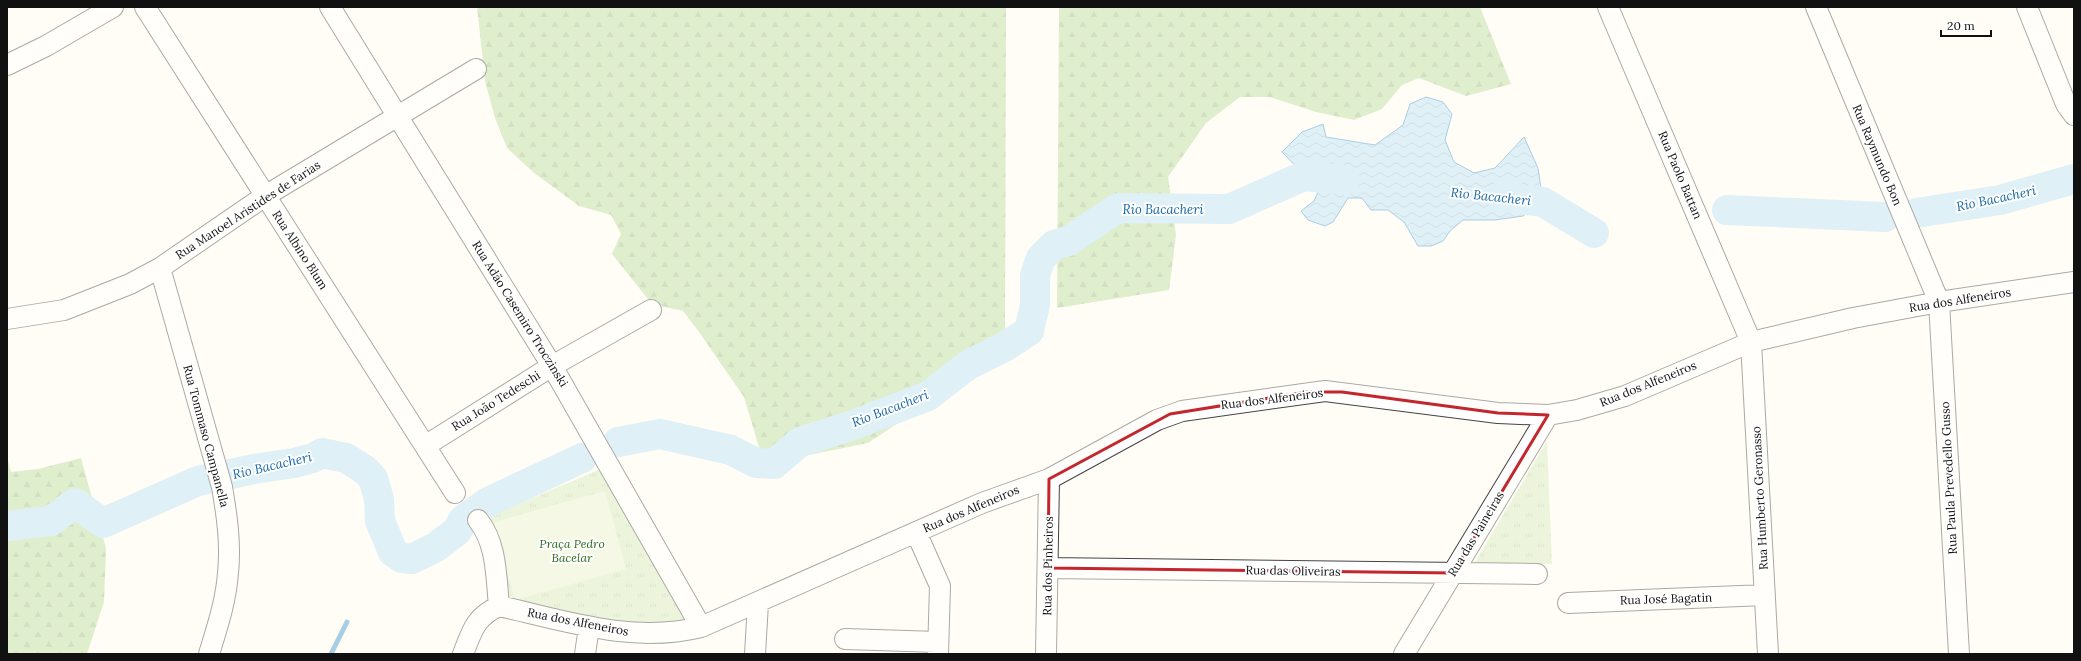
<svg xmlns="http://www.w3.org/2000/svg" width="2081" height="661" viewBox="0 0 2081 661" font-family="Lora,serif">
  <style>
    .grass { fill: url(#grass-tufts) }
    .forest { fill: url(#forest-firs) }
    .pitch { fill: #e6f2cf }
    .water { fill: url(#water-waves); stroke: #3f96cf }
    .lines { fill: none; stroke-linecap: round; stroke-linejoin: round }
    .stream { stroke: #3f96cf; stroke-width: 5 }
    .river { stroke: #b9e0f7; stroke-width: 30 }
    .street-casing { stroke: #444; stroke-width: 22 }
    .street { stroke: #fff; stroke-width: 20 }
    .marked { fill: none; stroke: #c4262e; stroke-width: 3; stroke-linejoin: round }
    .labels { text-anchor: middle; stroke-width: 4; stroke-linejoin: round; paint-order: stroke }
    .street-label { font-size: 12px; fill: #111; stroke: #fff }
    .park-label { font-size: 12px; font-style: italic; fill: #2f6b1f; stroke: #fff }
    .water-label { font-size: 13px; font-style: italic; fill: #1768a6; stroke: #fff }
  </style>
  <defs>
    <pattern id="grass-tufts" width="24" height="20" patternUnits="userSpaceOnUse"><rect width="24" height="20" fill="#d5ebbd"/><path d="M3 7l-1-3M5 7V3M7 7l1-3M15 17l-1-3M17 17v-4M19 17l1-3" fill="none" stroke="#b6c8a1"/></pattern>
    <pattern id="forest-firs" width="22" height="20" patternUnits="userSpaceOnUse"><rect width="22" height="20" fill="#b9dc9c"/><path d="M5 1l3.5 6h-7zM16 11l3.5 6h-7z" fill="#9ebc85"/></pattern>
    <pattern id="water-waves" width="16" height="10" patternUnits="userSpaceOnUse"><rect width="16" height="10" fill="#b9e0f7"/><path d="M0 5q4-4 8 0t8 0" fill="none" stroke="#9ebfd3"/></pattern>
  </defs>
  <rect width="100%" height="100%" fill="#fffdf5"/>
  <!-- grass -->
  <path class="grass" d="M 1547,441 L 1552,564 L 1474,564 Z
    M 601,469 L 686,623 L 650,628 L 503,602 L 485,518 Z"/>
  <!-- forest -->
  <path class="forest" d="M 477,7 L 1006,7 L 1005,339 L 964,379 L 868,443 L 764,464 L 744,397 L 699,332 L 683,311 L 652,304 L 612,254 L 621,234 L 611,215 L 579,206 L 534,173 L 507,148 L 495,118 L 485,81 Z
    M 1059,7 L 1480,7 L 1511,84 L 1466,96 L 1419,78 L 1402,85 L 1382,109 L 1354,120 L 1316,112 L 1270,97 L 1240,97 L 1206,123 L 1168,177 L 1176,235 L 1169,290 L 1057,308 Z
    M 7,457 L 11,472 L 38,469 L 81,458 L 106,548 L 104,602 L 87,654 L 7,654 Z"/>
  <!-- pitch -->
  <path class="pitch" d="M 605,491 L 626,569 L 515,600 L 494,522 Z"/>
  <!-- water -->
  <path class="water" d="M 1426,97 L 1443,102 L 1452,114 L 1445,140 L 1454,162 L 1474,173 L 1495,168 L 1524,137 L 1538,168 L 1543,202 L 1523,216 L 1495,220 L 1463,220 L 1450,231 L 1443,241 L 1431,246 L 1418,246 L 1404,222 L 1388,210 L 1371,210 L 1362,198 L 1348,198 L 1333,222 L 1325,226 L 1308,220 L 1301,211 L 1314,201 L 1319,190 L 1282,152 L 1302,132 L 1323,124 L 1326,137 L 1375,145 L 1403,125 L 1410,104 Z"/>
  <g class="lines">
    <!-- stream -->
    <path class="stream" d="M 388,559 L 393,552
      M 331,654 L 347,622"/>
    <!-- river -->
    <path class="river" d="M 1502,197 L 1543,202 L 1594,233
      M 1727,210 L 1885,217
      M 1916,213 L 2000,200 L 2074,179
      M 618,442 L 660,434 L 731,450 L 756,463 L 774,464 L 800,442 L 853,425 L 928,396 L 968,365 L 1006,346 L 1029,331 L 1035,305 L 1035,275 L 1041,258 L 1054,245 L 1068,241 L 1118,208 L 1229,209 L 1304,176 L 1345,180
      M 7,526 L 51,521 L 75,503 L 103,523 L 198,481 L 254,469 L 294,463 L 313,458 L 322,453 L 346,458 L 365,470 L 373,478 L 379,499 L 380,521 L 393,552 L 402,558 L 412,559 L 436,547 L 457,531 L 463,520 L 488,502 L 582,458"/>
    <defs>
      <path id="street" d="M 145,7 L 455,493
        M 330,7 L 552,366 L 701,627
        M 1608,7 L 1751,342 L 1768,654
        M 1816,7 L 1939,302 L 1959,654
        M 2027,7 L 2066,104 L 2074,115
        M 7,65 L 46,46 L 113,7
        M 160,268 L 222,487 C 227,516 231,544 228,573 C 226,601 217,628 209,654
        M 7,319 L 64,310 L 130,284 L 160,268 L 265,196 L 476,69
        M 425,446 L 552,366 L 651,310
        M 478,520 C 497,544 496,576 499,606
        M 916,532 L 940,586 L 938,654
        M 1048,568 L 1537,574
        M 1568,603 L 1765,595
        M 499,606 C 566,621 633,644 701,627 L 982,503 L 1049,479 L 1157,420 L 1182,411 L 1325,391 L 1498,413 L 1548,415 L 1577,410 L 1625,396 L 1751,342 L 1853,318 L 1939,302 L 2074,282
        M 845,639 L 938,642
        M 463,654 C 472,631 475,617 499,606
        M 585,654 L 589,627
        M 755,654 L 758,603
        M 1046,654 L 1049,479
        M 1404,654 L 1548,415"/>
    </defs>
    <!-- street casing -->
    <use href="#street" class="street-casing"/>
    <!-- street -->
    <use href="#street" class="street"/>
  </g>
  <!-- marked area -->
  <path d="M0 0H2081V661H0ZM 1307,392 L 1342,392 L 1498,413 L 1548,415 L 1453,573 L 1048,568 L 1049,479 L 1170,414 Z" fill="#fffdf5" fill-opacity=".55" fill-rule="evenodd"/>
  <path class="marked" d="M 1307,392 L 1342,392 L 1498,413 L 1548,415 L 1453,573 L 1048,568 L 1049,479 L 1170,414 Z"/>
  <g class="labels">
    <!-- street labels -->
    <g class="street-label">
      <text transform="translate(1877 155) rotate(67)" y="4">Rua Raymundo Bon</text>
      <text transform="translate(1680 175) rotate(67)" y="4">Rua Paolo Battan</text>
      <text transform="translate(248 210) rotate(-33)" y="4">Rua Manoel Aristides de Farias</text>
      <text transform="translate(300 250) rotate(57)" y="4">Rua Albino Blum</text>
      <text transform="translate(1960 300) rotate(-9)" y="4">Rua dos Alfeneiros</text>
      <text transform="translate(520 314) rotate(58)" y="4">Rua Adão Casemiro Troczinski</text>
      <text transform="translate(1648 384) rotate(-22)" y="4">Rua dos Alfeneiros</text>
      <text transform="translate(1272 399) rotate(-7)" y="4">Rua dos Alfeneiros</text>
      <text transform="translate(496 401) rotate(-32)" y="4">Rua João Tedeschi</text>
      <text transform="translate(206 436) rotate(75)" y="4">Rua Tommaso Campanella</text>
      <text transform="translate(1949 478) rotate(-93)" y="4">Rua Paula Prevedello Gusso</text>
      <text transform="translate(1760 498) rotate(-93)" y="4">Rua Humberto Geronasso</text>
      <text transform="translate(971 509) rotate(-23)" y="4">Rua dos Alfeneiros</text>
      <text transform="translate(1476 534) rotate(-59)" y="4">Rua das Paineiras</text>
      <text transform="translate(1048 566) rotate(-89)" y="4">Rua dos Pinheiros</text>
      <text transform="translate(1293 571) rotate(1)" y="4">Rua das Oliveiras</text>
      <text transform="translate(1666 599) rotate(-2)" y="4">Rua José Bagatin</text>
      <text transform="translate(578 622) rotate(11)" y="4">Rua dos Alfeneiros</text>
    </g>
    <!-- park labels -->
    <g class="park-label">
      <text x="572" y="548">Praça Pedro<tspan x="572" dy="14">Bacelar</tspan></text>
    </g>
    <!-- water labels -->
    <g class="water-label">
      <text transform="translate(1491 196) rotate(6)" y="5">Rio Bacacheri</text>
      <text transform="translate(1996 198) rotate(-12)" y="5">Rio Bacacheri</text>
      <text x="1163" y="214">Rio Bacacheri</text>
      <text transform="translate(890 408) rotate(-21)" y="5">Rio Bacacheri</text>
      <text transform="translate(272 465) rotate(-13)" y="5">Rio Bacacheri</text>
    </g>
  </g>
  <!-- border -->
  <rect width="2081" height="661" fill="none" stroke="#111111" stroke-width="16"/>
  <!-- scale -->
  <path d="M1941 30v6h50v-6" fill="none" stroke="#111111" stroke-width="2"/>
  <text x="1947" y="30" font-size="12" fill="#111111" stroke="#ffffff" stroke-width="3" paint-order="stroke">20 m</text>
</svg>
